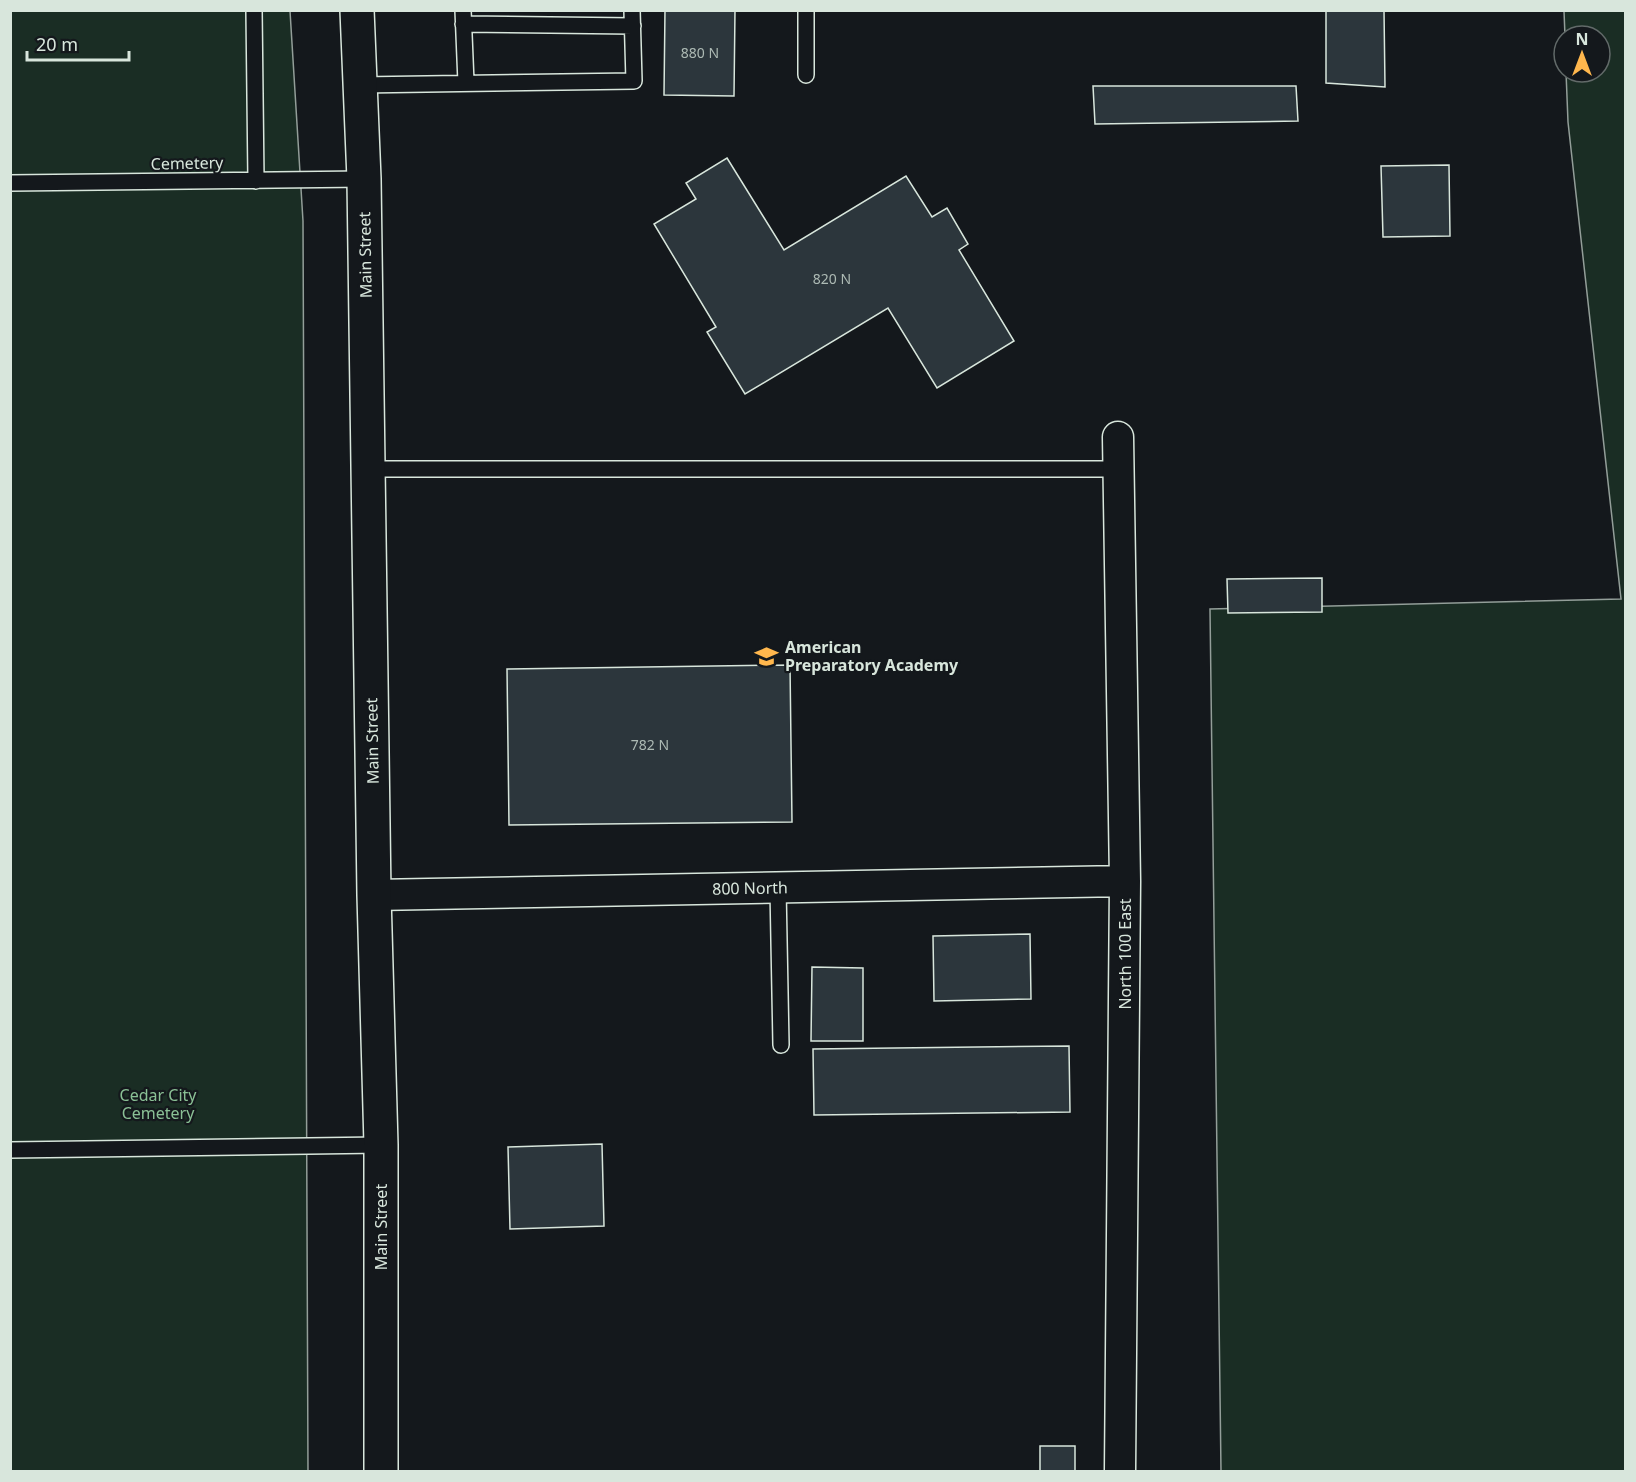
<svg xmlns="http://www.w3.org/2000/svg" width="1636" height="1482" viewBox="0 0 1636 1482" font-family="'Noto Sans',sans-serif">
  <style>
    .green { fill: #1a2d24; stroke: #939e99; stroke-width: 1.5 }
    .building { fill: #2c363c; stroke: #d8e6dc; stroke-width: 1.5 }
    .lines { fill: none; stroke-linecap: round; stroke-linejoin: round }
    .lane-casing { stroke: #d8e6dc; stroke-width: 18 }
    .street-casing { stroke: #d8e6dc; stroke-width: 33 }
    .primary-casing { stroke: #d8e6dc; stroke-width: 36 }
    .lane { stroke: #14181c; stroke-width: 15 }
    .street { stroke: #14181c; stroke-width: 30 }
    .primary { stroke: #14181c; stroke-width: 33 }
    .labels { text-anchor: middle; stroke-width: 4.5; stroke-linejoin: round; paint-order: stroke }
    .number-label { font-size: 14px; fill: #adbab4 }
    .street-label { font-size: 16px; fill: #d8e6dc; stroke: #14181c }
    .poi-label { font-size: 16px; font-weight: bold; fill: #d8e6dc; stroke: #14181c; text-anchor: start }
    .park-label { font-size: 16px; fill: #8ac095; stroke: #14181c }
  </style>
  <rect width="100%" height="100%" fill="#14181c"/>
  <!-- green -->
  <path class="green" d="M 10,11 L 290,11 L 303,221 L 308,1471 L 11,1471 Z
    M 1564,11 L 1625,11 L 1625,1471 L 1221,1471 L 1210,609 L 1621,599 L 1568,122 L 1566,72 L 1600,72 L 1600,36 L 1565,36 Z"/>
  <!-- building -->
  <path class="building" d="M 665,10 L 735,10 L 734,96 L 664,95 Z
    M 1326,10 L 1384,10 L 1385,87 L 1326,83 Z
    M 1093,86 L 1296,86 L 1298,121 L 1095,124 Z
    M 727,158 L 784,250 L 906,176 L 932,217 L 947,208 L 968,244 L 959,250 L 1014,341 L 937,388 L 888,308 L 745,394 L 707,332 L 716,327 L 654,224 L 696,199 L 686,183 Z
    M 1449,165 L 1450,236 L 1383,237 L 1381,166 Z
    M 1322,578 L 1322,612 L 1228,613 L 1227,579 Z
    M 790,665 L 792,822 L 509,825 L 507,669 Z
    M 1030,934 L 1031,999 L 934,1001 L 933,936 Z
    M 812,967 L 863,968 L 863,1041 L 811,1041 Z
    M 1069,1046 L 1070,1112 L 814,1115 L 813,1049 Z
    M 602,1144 L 604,1226 L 510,1229 L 508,1147 Z
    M 1040,1446 L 1075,1446 L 1075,1472 L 1040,1472 Z"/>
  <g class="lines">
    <defs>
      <path id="lane" d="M 254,10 L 256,181
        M 463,10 L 466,83
        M 463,24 L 633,26
        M 806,75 L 806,10
        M 360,85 L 634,81 L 632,10
        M 10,183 L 364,179
        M 368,469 L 1118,469
        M 778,888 L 781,1045
        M 10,1150 L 381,1145"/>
      <path id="street" d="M 1118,437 L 1125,881 L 1120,1472
        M 374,895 L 1125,881"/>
      <path id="primary" d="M 357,10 L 364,179 L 374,895 L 381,1145 L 381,1472"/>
    </defs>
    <!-- lane casing -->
    <use href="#lane" class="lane-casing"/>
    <!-- street casing -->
    <use href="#street" class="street-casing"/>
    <!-- primary casing -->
    <use href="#primary" class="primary-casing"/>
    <!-- lane -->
    <use href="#lane" class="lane"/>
    <!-- street -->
    <use href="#street" class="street"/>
    <!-- primary -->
    <use href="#primary" class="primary"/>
  </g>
  <!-- icons -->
  <defs>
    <symbol id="school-bare" viewBox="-9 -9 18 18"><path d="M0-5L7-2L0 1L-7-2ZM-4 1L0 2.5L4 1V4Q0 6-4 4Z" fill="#ffb74d" stroke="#14181c" stroke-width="2.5" paint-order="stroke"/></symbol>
  </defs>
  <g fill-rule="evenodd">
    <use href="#school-bare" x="750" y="640" width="33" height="33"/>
  </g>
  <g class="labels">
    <!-- number labels -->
    <g class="number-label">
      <text x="700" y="58">880 N</text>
      <text x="832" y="284">820 N</text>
      <text x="650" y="750">782 N</text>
    </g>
    <!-- street labels -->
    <g class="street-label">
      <text transform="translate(187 163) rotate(-1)" y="6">Cemetery</text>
      <text transform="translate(365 255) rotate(-91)" y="6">Main Street</text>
      <text transform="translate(372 741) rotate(-91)" y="6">Main Street</text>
      <text transform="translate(750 888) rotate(-1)" y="6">800 North</text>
      <text transform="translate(1125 954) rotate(-90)" y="6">North 100 East</text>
      <text transform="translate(381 1227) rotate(-90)" y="6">Main Street</text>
    </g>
    <!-- poi labels -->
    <g class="poi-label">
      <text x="785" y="653">American<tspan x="785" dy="18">Preparatory Academy</tspan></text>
    </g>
    <!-- park labels -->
    <g class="park-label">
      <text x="158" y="1101">Cedar City<tspan x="158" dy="18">Cemetery</tspan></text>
    </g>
  </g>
  <!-- border -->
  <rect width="1636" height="1482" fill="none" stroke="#d8e6dc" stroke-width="24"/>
  <!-- north arrow -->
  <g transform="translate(1582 54)"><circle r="28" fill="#14181c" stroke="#626a69" stroke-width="1.5"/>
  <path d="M0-4.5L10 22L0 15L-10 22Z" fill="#ffb74d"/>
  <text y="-9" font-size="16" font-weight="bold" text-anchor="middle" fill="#d8e6dc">N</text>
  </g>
  <!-- scale -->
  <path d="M27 51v9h102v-9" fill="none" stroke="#d8e6dc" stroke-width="3"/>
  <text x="36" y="51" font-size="18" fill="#d8e6dc" stroke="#14181c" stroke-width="4.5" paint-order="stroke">20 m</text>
</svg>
